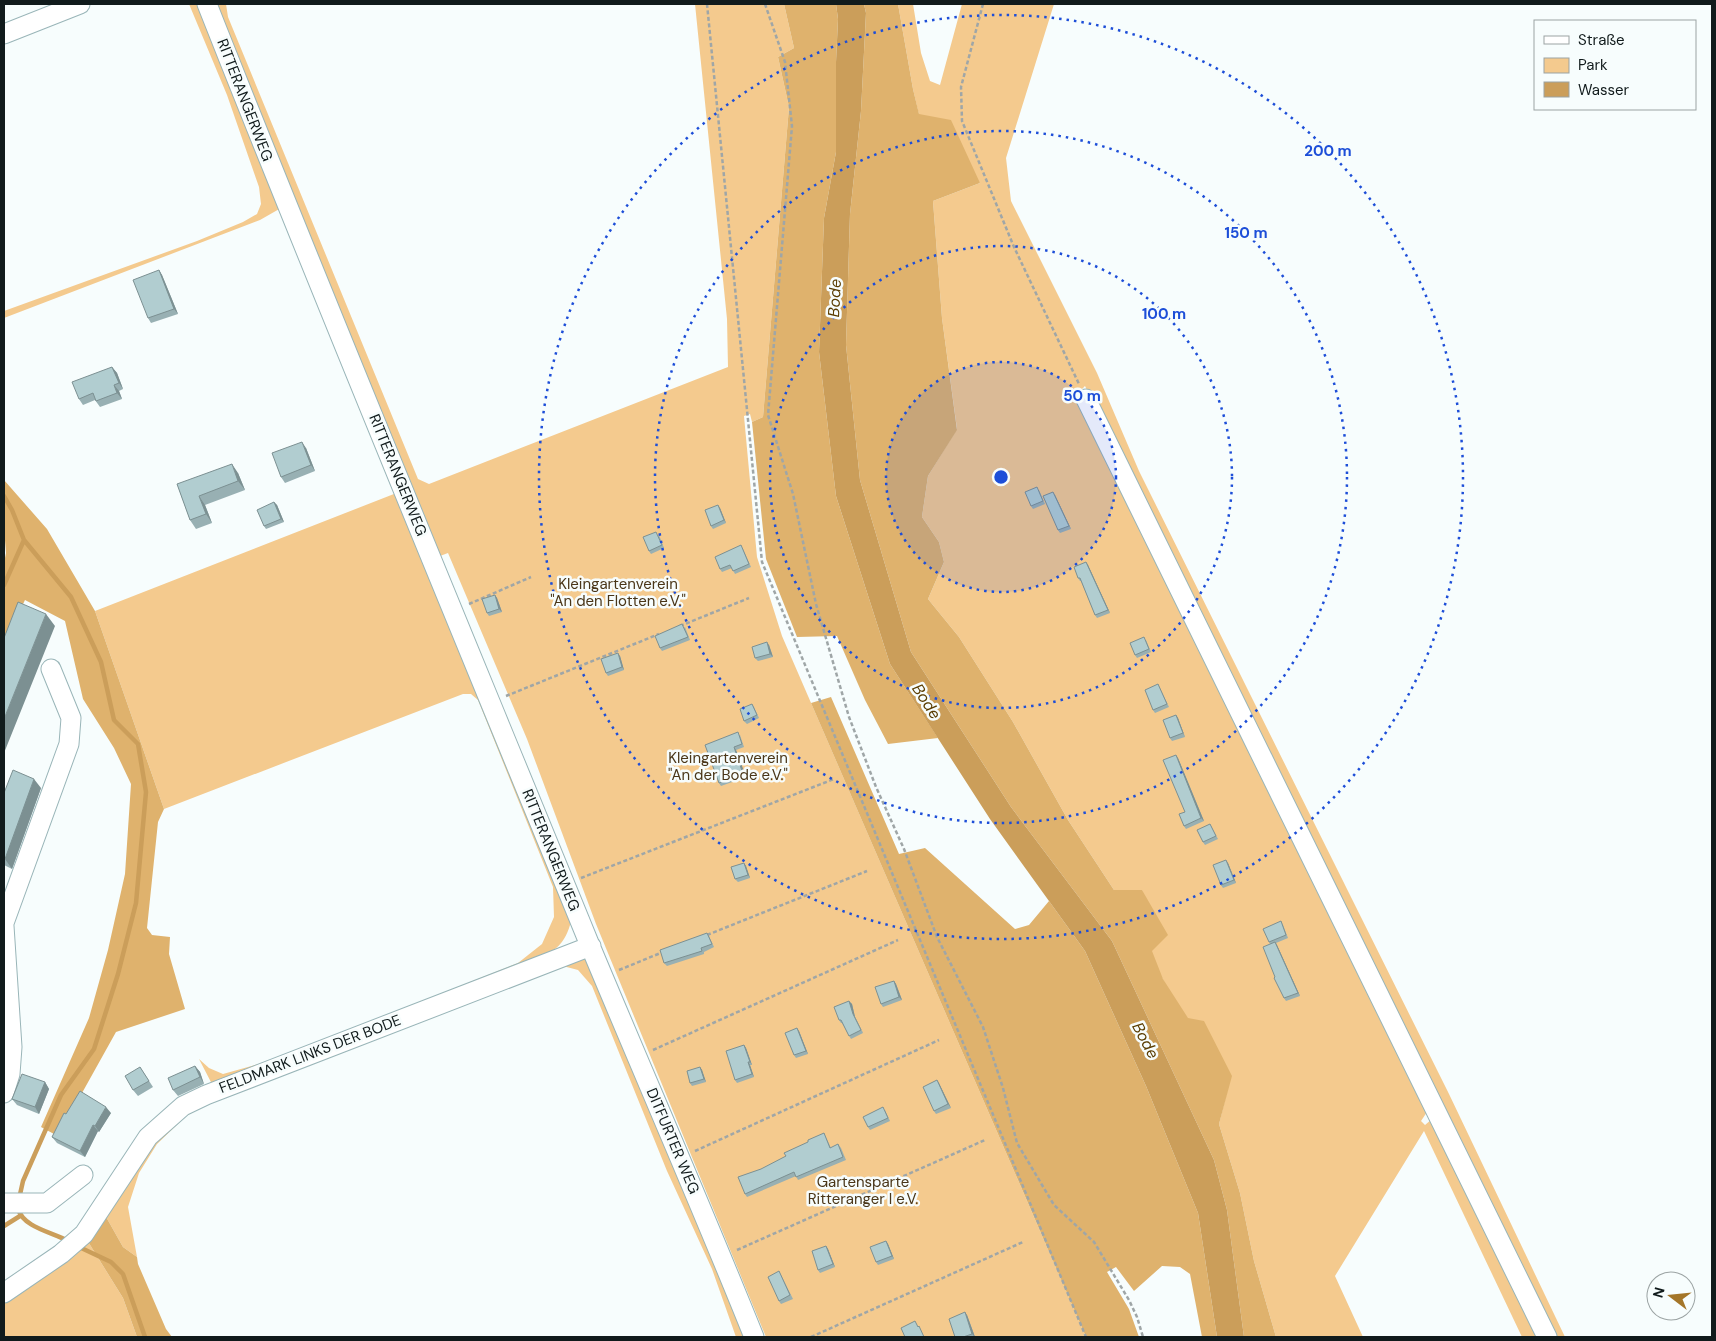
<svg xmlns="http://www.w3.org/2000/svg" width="1716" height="1341" viewBox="0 0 1716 1341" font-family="'DM Sans',sans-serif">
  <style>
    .green { fill: #f4ca8e }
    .forest { fill: #dfb26d }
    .water { fill: #cb9e5a }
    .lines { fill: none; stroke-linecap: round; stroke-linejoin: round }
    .stream { stroke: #cb9e5a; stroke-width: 4.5 }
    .minor-casing { stroke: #99b5b8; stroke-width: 21 }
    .path { stroke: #9fa6a7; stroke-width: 2.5; stroke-dasharray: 4 2.5; stroke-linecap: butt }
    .minor { stroke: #fff; stroke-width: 19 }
    .wall { fill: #98b0b3 }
    .shaded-wall { fill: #7c9092 }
    .building { fill: #b1cdd0; stroke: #7c9092 }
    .ring { fill: none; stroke: #1d4ed8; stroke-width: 2.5; stroke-dasharray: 2.5 5 }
    .labels { text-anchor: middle; stroke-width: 5; stroke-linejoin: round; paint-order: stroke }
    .street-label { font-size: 15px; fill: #111b1c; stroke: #f7fdfd }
    .park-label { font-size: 15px; fill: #4a3618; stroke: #f7fdfd }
    .water-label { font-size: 16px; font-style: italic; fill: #5a3c01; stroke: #f7fdfd }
    .centre { fill: #1d4ed8; stroke: #f7fdfd; stroke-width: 2.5 }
    .ring-label { font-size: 15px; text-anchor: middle; font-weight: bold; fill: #1d4ed8; stroke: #f7fdfd; stroke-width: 5; stroke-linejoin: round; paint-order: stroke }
  </style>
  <rect width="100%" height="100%" fill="#f7fdfd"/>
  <!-- green -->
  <path class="green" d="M 189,4 L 197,4 L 281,208 L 260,220 L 4,318 L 4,311 L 197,241 L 243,222 L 257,214 L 261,204 L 259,187 L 227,95 Z
    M 215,4 L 226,4 L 228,17 L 418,479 L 429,484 L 728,367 L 727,319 L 695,4 L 784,4 L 794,48 L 778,57 L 789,107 L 763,417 L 752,422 L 750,414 L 744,416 L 757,557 L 782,636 L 1086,1337 L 766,1337 L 596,924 L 527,739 L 448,553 L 440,556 L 409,483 Z
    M 898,4 L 913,4 L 921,53 L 930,81 L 940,85 L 962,4 L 1054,4 L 1006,158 L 1011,201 L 1097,373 L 1139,471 L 1449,1094 L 1565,1337 L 1554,1337 L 1085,386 L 1078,393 L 1429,1109 L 1421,1121 L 1425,1125 L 1432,1119 L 1542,1337 L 1522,1337 L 1424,1131 L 1335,1276 L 1363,1337 L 1276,1337 L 1254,1261 L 1240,1193 L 1219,1124 L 1231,1076 C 1206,1042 1162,991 1151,951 C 1146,932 1145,910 1142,890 L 1114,890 L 1068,820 L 1013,722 L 959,637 L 928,599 L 944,562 L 939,542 L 922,517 L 928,476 L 957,429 L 942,318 L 933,201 L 980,183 L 919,115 L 913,89 Z
    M 399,492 L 571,922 C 565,942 559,948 541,958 L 213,1086 L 199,1059 L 209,1068 L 223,1074 L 273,1060 L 518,963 L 542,944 L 554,917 L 553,887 L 478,700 L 471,694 L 463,694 L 164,809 L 95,611 Z
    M 573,957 L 586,958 L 747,1337 L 736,1337 L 712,1269 L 667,1171 L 592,986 L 578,970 L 559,965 L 390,1034 L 210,1103 L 186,1116 L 157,1144 L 139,1173 L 128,1207 L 137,1257 L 123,1247 L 105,1215 L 154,1144 L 185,1112 Z
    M 87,1240 L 123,1298 L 137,1337 L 4,1337 L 4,1302 Z"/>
  <!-- forest -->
  <path class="forest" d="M 784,4 L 836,4 L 838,19 L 836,62 L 836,152 L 824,218 L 819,352 L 836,496 L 890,664 L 938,738 L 888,744 L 865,700 L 837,636 L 797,637 L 766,559 L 752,422 L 763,417 L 789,107 L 778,57 L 794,48 Z
    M 864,4 L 898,4 L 913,89 L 919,114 L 951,120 L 980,183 L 933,201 L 942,318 L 957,430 L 928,476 L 922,517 L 939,542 L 944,562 L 928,599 L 959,637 L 1013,722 L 1068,820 L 1114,890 L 1142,890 L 1168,935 L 1152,951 L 1163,979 L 1188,1018 L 1204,1021 L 1232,1076 L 1219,1124 L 1240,1193 L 1254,1261 L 1276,1337 L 1244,1337 L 1227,1210 L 1214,1160 L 1112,941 L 1011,807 L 911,652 L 860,480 L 846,345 L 850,214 L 861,111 L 866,13 Z
    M 4,480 L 47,529 L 95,611 L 164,809 L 158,822 L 147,928 L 152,935 L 170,937 L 169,954 L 185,1009 L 116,1032 L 82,1093 L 54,1134 L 41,1127 L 89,1018 L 108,950 L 125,874 L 131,784 L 114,748 L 83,699 L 65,621 L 25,600 L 4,643 L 4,563 L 6,553 L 4,528 Z
    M 831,697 L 899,854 L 925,848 L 1015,929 L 1029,925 L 1049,901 L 1085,951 L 1146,1086 L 1198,1213 L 1217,1337 L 1202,1337 L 1190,1274 L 1180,1267 L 1162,1266 L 1134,1291 L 1116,1267 L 1107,1272 L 1129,1309 L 1139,1337 L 1086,1337 L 811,703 Z
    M 105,1215 L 123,1247 L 137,1257 L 138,1264 L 166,1329 L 172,1337 L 137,1337 L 123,1298 L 87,1240 Z"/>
  <!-- water -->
  <path class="water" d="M 836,4 L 864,4 L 866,13 L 861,111 L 850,214 L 846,345 L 860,480 L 911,652 L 1011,807 L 1112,941 L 1214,1160 L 1227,1210 L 1244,1337 L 1217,1337 L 1198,1213 L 1146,1086 L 1085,951 L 990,819 L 890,664 L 836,496 L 819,352 L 824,218 L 836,152 L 836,62 L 838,19 Z"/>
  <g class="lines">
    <!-- stream -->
    <path class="stream" d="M 4,496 L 12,510 L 24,540 L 71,597 L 101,662 L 114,720 L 138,744 L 146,792 L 136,903 L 118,974 L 94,1049 L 61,1095 L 23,1181 L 19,1199
      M 4,585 L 24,540
      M 18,1209 C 24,1228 52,1232 68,1241
      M 4,1226 L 20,1216
      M 77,1246 L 111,1262 L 123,1274 L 145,1337"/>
    <defs>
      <path id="minor" d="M 207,4 C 331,318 461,630 589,943 C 644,1075 701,1205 754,1337
        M 4,34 L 80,4
        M 1086,399 L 1547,1337
        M 4,923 L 69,744 L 71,718 L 51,669
        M 4,926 L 12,1047 L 10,1074 L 4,1093
        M 4,1203 L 47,1203 L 83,1175
        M 4,1293 L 61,1254 L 84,1234 L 148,1137 L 183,1106 L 206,1095 L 591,946"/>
    </defs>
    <!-- minor casing -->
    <use href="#minor" class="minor-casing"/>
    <!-- path -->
    <path class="path" d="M 707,4 L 762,562 L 1086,1337
      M 765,4 L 785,62 L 792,126 L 768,415 L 793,494 L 816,604 L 849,717 L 876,787 L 904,849 L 937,937 L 983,1027 L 1003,1088 L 1017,1143 L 1054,1205 L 1094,1242 L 1129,1300 L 1137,1317 L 1143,1337
      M 983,4 L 961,87 L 962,121 L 1014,247 L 1079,384
      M 469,604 L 531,577
      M 680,626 L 749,598
      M 506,696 L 659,634
      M 581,878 L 834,779
      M 707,935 L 867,871
      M 619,970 L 663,952
      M 653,1050 L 898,940
      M 695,1151 L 939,1040
      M 737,1250 L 985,1140
      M 811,1337 L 1023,1242"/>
    <!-- minor -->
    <use href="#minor" class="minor"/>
  </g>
  <!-- wall -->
  <path class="wall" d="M 159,270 L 162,275 L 178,314 L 151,323 L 148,318 Z
    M 112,367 L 117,373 L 123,389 L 119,391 L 122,399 L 100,407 L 95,400 L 83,405 L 79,399 Z
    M 306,448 L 315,471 L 285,483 L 281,477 Z
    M 238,473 L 245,490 L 205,505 L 212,523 L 196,529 L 190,520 L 177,484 Z
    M 1039,490 L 1045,504 L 1033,509 L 1031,506 Z
    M 1055,495 L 1071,529 L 1060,533 L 1058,530 Z
    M 274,502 L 277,505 L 284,522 L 266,529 L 264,526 Z
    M 720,508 L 726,523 L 713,529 L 711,526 Z
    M 659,535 L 664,548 L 651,554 L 649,551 Z
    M 743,549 L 751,567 L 735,574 L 732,568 L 722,572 L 720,569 Z
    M 1086,562 L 1088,565 L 1110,613 L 1097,618 L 1095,615 L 1081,581 L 1080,581 L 1078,578 Z
    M 495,595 L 497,598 L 502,612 L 489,616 L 487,613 Z
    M 685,627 L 690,640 L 662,651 L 660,648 Z
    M 1146,640 L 1151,652 L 1137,658 L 1135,655 Z
    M 769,645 L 773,657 L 758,661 L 755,658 Z
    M 620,656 L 624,670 L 608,676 L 606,673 Z
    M 1158,684 L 1169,707 L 1155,713 L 1153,710 Z
    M 752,704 L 754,707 L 759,718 L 747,724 L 744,721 Z
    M 1176,715 L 1178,718 L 1185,737 L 1172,741 L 1170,738 Z
    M 740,735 L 744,747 L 736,750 L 746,777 L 721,786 L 719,783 L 705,745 Z
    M 1178,758 L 1204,821 L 1186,829 L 1184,826 L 1185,812 Z
    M 41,788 L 12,869 L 4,865 L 4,793 Z
    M 1210,824 L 1218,839 L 1205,845 L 1203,842 Z
    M 744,863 L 746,866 L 750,878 L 738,882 L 735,879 Z
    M 1228,863 L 1236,883 L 1223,888 L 1221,885 Z
    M 1281,921 L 1283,925 L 1288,938 L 1276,943 L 1300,996 L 1286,1001 L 1284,998 L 1275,977 L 1270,944 L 1269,942 Z
    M 709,936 L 714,947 L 704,952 L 704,954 L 667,966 L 664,963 Z
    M 894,981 L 896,984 L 902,1000 L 883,1007 L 881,1004 Z
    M 849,1001 L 852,1004 L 855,1017 L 863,1033 L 851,1039 L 842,1023 L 841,1023 L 839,1020 Z
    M 799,1031 L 808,1054 L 796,1058 L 794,1055 Z
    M 744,1045 L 746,1048 L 752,1065 L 750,1065 L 754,1077 L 737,1083 L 735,1080 Z
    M 195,1066 L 200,1072 L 204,1084 L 178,1096 L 173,1090 Z
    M 140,1067 L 153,1087 L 138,1096 L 133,1090 Z
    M 700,1067 L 702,1070 L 706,1082 L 692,1086 L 690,1083 Z
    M 937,1080 L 951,1108 L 936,1114 L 934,1111 Z
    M 45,1082 L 49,1089 L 39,1114 L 17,1105 L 12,1099 Z
    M 885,1110 L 890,1121 L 870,1130 L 868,1127 Z
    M 111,1113 L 99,1132 L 98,1131 L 85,1157 L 57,1143 L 52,1137 L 66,1114 Z
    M 824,1133 L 831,1148 L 838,1144 L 841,1148 L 846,1160 L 798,1180 L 796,1176 L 747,1197 L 745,1194 L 786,1156 Z
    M 886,1241 L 888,1244 L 894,1259 L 878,1265 L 876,1262 Z
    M 826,1246 L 828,1249 L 835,1267 L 820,1273 L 818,1270 Z
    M 779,1271 L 793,1299 L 781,1304 L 779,1301 Z
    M 967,1315 L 975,1337 L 955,1337 Z"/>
  <!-- shaded-wall -->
  <path class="shaded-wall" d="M 159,270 L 162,275 L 178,314 L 174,309 Z
    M 112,367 L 117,373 L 123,389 L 119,383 Z
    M 114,385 L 119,391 L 122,399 L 117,393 Z
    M 302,442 L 306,448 L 315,471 L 311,465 Z
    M 232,464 L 238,473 L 245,490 L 238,481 Z
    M 1053,492 L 1055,495 L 1071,529 L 1069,526 Z
    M 199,496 L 205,505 L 212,523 L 206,514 Z
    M 274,502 L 277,505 L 284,522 L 281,519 Z
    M 718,505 L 720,508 L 726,523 L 724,520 Z
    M 1086,562 L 1088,565 L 1110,613 L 1108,610 Z
    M 495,595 L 497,598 L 502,612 L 499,609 Z
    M 46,614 L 55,626 L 4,753 L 4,719 Z
    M 767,642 L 769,645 L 773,657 L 770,654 Z
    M 618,653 L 620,656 L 624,670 L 622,667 Z
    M 1176,715 L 1178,718 L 1185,737 L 1183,733 Z
    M 734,747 L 736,750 L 746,777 L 743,774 Z
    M 1176,755 L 1178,758 L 1204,821 L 1201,818 Z
    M 34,779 L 41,788 L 12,869 L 5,859 Z
    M 1226,860 L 1228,863 L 1236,883 L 1234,880 Z
    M 744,863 L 746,866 L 750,878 L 748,875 Z
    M 1275,942 L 1277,945 L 1300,996 L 1298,993 Z
    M 894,981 L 896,984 L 902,1000 L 899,997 Z
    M 849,1001 L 852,1004 L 855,1017 L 863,1033 L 853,1014 Z
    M 797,1028 L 799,1031 L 808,1054 L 806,1051 Z
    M 744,1045 L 746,1048 L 752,1065 L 750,1062 Z
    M 748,1062 L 750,1065 L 754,1077 L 752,1074 Z
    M 195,1066 L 200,1072 L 204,1084 L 200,1077 Z
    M 700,1067 L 702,1070 L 706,1082 L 704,1079 Z
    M 937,1080 L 939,1083 L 951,1108 L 948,1104 Z
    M 45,1082 L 49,1089 L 39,1114 L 35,1107 Z
    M 106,1107 L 111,1113 L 99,1132 L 95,1126 Z
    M 93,1125 L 98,1131 L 85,1157 L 80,1151 Z
    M 886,1241 L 888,1244 L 894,1259 L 892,1256 Z
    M 826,1246 L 828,1249 L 835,1267 L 833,1264 Z
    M 965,1312 L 967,1315 L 975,1337 L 972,1334 Z"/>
  <!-- building -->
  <path class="building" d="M 159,270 L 174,309 L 148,318 L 133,280 Z
    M 112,367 L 119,383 L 114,385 L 117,393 L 96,401 L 93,393 L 79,399 L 72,382 Z
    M 302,442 L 311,465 L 281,477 L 272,453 Z
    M 232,464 L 238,481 L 199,496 L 206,514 L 190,520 L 177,484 Z
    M 1037,487 L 1043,501 L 1031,506 L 1025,492 Z
    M 1053,492 L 1069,526 L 1058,530 L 1043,496 Z
    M 274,502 L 281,519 L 264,526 L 257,510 Z
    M 718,505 L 724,520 L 711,526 L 705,510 Z
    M 656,532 L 662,545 L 649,551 L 643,537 Z
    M 741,545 L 749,564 L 733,571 L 730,565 L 720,569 L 715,557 Z
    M 1086,562 L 1108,610 L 1095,615 L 1080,578 L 1078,578 L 1074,567 Z
    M 495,595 L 499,609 L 487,613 L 482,599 Z
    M 18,602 L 46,614 L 4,719 L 4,638 Z
    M 682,624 L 688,637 L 660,648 L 655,636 Z
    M 1144,637 L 1149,649 L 1135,655 L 1130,643 Z
    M 767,642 L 770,654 L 755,658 L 752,647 Z
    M 618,653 L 622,667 L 606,673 L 601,659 Z
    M 1158,684 L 1167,704 L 1153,710 L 1145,690 Z
    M 752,704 L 757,715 L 744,721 L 740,709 Z
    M 1176,715 L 1183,733 L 1170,738 L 1163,720 Z
    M 738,732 L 742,744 L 734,747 L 743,774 L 719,783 L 705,745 Z
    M 1176,755 L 1201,818 L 1184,826 L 1179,814 L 1185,812 L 1163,760 Z
    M 13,770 L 34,779 L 5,859 L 4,859 L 4,793 Z
    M 1210,824 L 1216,836 L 1203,842 L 1197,830 Z
    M 1226,860 L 1234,880 L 1221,885 L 1213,865 Z
    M 744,863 L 748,875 L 735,879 L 731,867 Z
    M 1281,921 L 1286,935 L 1269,942 L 1263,929 Z
    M 707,933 L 712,944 L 701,948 L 702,951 L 664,963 L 660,950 Z
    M 1275,942 L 1298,993 L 1284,998 L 1274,978 L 1275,977 L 1263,947 Z
    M 894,981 L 899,997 L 881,1004 L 875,987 Z
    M 849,1001 L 853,1014 L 861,1030 L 849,1036 L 841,1020 L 839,1020 L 834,1007 Z
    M 797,1028 L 806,1051 L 794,1055 L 785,1033 Z
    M 744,1045 L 750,1062 L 748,1062 L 752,1074 L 735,1080 L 726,1051 Z
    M 195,1066 L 200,1077 L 173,1090 L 168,1078 Z
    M 140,1067 L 149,1081 L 133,1090 L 125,1076 Z
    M 700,1067 L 704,1079 L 690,1083 L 687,1071 Z
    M 22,1074 L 45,1082 L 35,1107 L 12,1099 Z
    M 937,1080 L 948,1104 L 934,1111 L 923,1087 Z
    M 80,1091 L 106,1107 L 95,1126 L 93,1125 L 80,1151 L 52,1137 L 64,1113 L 66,1114 Z
    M 883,1107 L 888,1118 L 868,1127 L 863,1117 Z
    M 824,1133 L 830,1148 L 838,1144 L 843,1157 L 796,1177 L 794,1172 L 745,1194 L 738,1177 L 761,1169 L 786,1156 L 784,1153 L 808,1142 L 808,1140 Z
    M 886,1241 L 892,1256 L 876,1262 L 870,1247 Z
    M 826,1246 L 833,1264 L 818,1270 L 812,1251 Z
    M 779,1271 L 790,1295 L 779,1301 L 768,1277 Z
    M 965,1312 L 972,1334 L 963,1337 L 955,1337 L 949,1319 Z
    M 915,1321 L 918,1327 L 919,1326 L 924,1337 L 905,1337 L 901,1328 Z"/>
  <!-- distance rings -->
  <circle cx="1001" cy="477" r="115" fill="#1d4ed8" fill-opacity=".12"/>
  <g class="ring">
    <circle cx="1001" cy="477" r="115"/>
    <circle cx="1001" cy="477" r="231"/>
    <circle cx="1001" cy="477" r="346"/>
    <circle cx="1001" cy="477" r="462"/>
  </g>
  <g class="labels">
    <!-- street labels -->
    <g class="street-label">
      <text transform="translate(245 100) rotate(69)" y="5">RITTERANGERWEG</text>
      <text transform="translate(398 475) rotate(68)" y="5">RITTERANGERWEG</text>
      <text transform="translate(551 850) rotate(68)" y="5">RITTERANGERWEG</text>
      <text transform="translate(310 1054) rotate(-21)" y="5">FELDMARK LINKS DER BODE</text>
      <text transform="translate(673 1141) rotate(67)" y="5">DITFURTER WEG</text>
    </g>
    <!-- park labels -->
    <g class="park-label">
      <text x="618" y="589">Kleingartenverein<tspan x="618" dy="17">"An den Flotten e.V."</tspan></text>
      <text x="728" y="763">Kleingartenverein<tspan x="728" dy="17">"An der Bode e.V."</tspan></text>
      <text x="863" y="1187">Gartensparte<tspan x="863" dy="17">Ritteranger I e.V.</tspan></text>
    </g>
    <!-- water labels -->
    <g class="water-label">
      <text transform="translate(834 298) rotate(-87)" y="6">Bode</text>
      <text transform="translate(927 701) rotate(57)" y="6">Bode</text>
      <text transform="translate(1146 1040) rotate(62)" y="6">Bode</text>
    </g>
  </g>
  <circle cx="1001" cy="477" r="8" class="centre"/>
  <g class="ring-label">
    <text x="1328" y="156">200 m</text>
    <text x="1246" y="238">150 m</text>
    <text x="1164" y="319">100 m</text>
    <text x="1082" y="401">50 m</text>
  </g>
  <!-- border -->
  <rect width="1716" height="1341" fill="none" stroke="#111b1c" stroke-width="10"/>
  <!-- legend -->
  <rect x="1534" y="20" width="162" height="90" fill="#f7fdfd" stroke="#9ba3a3"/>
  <rect x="1544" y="36" width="25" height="8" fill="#ffffff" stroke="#9ba3a3"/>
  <text x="1578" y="45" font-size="15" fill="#111b1c">Straße</text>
  <rect x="1544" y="58" width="25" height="15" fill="#f4ca8e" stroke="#9ba3a3"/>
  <text x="1578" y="70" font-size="15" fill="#111b1c">Park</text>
  <rect x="1544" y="82" width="25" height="15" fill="#cb9e5a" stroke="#9ba3a3"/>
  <text x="1578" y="95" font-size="15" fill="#111b1c">Wasser</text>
  <!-- north arrow -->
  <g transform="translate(1671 1296) rotate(286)"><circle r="24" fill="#f7fdfd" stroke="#9ba3a3"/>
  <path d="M0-4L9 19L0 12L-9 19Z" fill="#a47629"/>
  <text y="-8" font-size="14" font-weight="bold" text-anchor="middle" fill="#111b1c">N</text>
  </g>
</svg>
